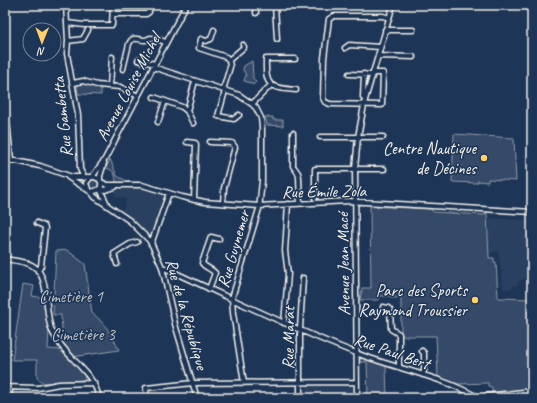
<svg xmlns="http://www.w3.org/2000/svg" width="537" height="403" viewBox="0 0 537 403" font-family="Caveat,sans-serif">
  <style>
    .built { fill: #2a4060 }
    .green { fill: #354a67; stroke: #949ea8 }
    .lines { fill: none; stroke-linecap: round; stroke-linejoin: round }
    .minor-tunnel { stroke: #3d516d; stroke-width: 4; stroke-dasharray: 4 2; stroke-linecap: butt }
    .minor-casing { stroke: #f4f1e8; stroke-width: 7 }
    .minor { stroke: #1d3557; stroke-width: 4 }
    .poi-dot { fill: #ffd166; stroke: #1d3557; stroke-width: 1.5 }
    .labels { text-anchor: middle; stroke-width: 3; stroke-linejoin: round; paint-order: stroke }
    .street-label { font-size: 17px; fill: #f4f1e8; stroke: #1d3557 }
    .poi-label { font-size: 17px; fill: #f4f1e8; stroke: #1d3557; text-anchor: end }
    .park-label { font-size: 17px; fill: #bbbfc1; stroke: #1d3557 }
  </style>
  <rect width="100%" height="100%" fill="#1d3557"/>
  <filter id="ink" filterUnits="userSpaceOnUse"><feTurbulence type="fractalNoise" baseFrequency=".025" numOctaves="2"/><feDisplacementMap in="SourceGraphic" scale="8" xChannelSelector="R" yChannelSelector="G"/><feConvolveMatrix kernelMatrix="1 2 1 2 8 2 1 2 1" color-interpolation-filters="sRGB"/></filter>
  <g filter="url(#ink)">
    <!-- built -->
    <path class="built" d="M 129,188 L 149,190 L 164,194 L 165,198 L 151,239 L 141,227 L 123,211 L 126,199 L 114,196 L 115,190 Z
      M 487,218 L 524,220 L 527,218 L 532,219 L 532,278 L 524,279 L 519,281 L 516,286 L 514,285 L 511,288 L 504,290 L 498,251 L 491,253 L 492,254 L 489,255 Z
      M 307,386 L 350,386 L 353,388 L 353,398 L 303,398 L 303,391 Z"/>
    <!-- green -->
    <path class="green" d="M 252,61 L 253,78 L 256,82 L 253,85 L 251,83 L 244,81 L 246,75 L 243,70 L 244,66 Z
      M 82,83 L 101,87 L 101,95 L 78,94 L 77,86 L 79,84 Z
      M 265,117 L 273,117 L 273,120 L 283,120 L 283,126 L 267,125 Z
      M 454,134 L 514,138 L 516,181 L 488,179 L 488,182 L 478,181 L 477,183 L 452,182 Z
      M 110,159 L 117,176 L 131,183 L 116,183 C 116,175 114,170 106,168 Z
      M88.5 184a5.5 5.5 0 1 1 11 0a5.5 5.5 0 1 1-11 0Z
      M 370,206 L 431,209 L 433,212 L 485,215 L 485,212 L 487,213 L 489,258 L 494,258 L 494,262 L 496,262 L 498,298 L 532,299 L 532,390 L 492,394 L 492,387 L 488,386 L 488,383 L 458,384 L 438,377 L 436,336 L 401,336 L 401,298 L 391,298 L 391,296 L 379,296 L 379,300 L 360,300 L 362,288 L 371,288 Z
      M 67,250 L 85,264 L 92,313 C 106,324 112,335 119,350 L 72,357 L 63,343 L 61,315 L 53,315 L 56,251 Z
      M 23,284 L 34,286 L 32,296 L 44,298 L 49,328 L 48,349 L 61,350 L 63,351 L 85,375 L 84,380 L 44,383 L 37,378 L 37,360 L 12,360 Z
      M 364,358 L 386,366 L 387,398 L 368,398 L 367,362 L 359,362 L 360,359 Z"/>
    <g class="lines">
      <!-- minor-tunnel -->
      <path class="minor-tunnel" d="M 137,242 L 143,240"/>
      <defs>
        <path id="minor" d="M 66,5 L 68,41 L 67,54 L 78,115 L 80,169 L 84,178
          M 256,5 L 256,13
          M 275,5 L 277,39
          M 113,14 L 146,14 L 149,12 L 149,5
          M 67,23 L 84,25 L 112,25 L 113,5
          M 214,30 L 211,39 L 206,41 L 201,39 L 199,48 L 226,57 L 229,60 L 230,67 L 223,90
          M 385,30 L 413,30
          M 68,41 L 83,39 L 88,30
          M 345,48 L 349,45 L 380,47
          M 378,56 L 413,57
          M 295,59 L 266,59 C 265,86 269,88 296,90
          M 138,60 L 155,64
          M 229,60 L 244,47 L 243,45
          M 153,67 L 239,95 L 252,104 L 256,108 L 261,118 L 262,127 L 262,181 L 259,209 L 232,298 L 233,313 L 244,383
          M 123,69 L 129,44 C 133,35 137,40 145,40 C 149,40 147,38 151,38 C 155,38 162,41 166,42
          M 373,73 L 383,73 L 382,105 L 330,104 L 325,102 L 323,98 L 324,58 L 329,19 L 334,16 L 383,16 L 389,18
          M 349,74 L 372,75
          M 364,74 L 363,97 L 365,100
          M 73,83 L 83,81 L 97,85 L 120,87 L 138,96
          M 110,86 L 112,57
          M 225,91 L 218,116 L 234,119 L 239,115
          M 154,97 L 182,107 L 187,111 L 193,123
          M 5,101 L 11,160
          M 252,104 L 271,85
          M 187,111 L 195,81
          M 158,122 L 165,101
          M 293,133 L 293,166 L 298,173 L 299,177 L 300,204
          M 320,137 L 383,137
          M 187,142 L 195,143 L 196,144 L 194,200
          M 210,142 L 232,143 L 235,147 L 224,188 L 223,203
          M 5,161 L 16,161 L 40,166 L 72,177 L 94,177 L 99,179 L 101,182 L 107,185 L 142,185 L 182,197 L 205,202 L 259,206 L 348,201 L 532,212
          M 68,177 L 91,192 L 98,190 L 101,187 L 101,182
          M 92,177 L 105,159 L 186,5
          M 100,180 L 100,176 L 104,163
          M 88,189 L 86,183 L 90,178
          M 100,189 L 107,204
          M 100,189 L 105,190 L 115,187
          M 91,192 L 95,197 L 130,221 L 149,240 L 152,245 L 162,267 L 175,324 L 197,398
          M 315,198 L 315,169 L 384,169
          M 37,223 L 44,226 L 45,228 L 41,266 L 38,271
          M 151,244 L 169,193
          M 5,259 C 15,261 29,261 37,269 C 50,284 44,313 52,331 C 63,356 94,371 99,398
          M 117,264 L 114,254 L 130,244 L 137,242
          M 162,267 C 227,296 290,328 356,353 C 397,369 441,376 479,398
          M 209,289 L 215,273 C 211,268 205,268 202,263 L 211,237 L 219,239
          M 383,307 L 388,308 L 390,310 L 391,329 L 399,334 L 399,367
          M 284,323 L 288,274 L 285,251 L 288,204
          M 422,351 L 424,353 L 424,371 L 423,375
          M 5,387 L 38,388 L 59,384 L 94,383
          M 9,398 L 10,387
          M 147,398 L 146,388 L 193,383 L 357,382
          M 300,398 L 300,329 L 303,278
          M 357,398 L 355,169 L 358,137 L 365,100 L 393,5
          M 481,398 L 486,396 L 532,391"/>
      </defs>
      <!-- minor casing -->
      <use href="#minor" class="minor-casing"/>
      <!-- minor -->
      <use href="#minor" class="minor"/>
    </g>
  </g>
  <!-- markers -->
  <g class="poi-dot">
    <circle cx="484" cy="158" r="4"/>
    <circle cx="475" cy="300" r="4"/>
  </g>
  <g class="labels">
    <!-- street labels -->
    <g class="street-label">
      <text transform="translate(128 87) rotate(-62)" y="6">Avenue Louise Michel</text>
      <text transform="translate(62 117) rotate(-96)" y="6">Rue Gambetta</text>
      <text transform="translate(324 191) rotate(-1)" y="6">Rue Émile Zola</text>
      <text transform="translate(233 249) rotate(-74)" y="6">Rue Guynemer</text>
      <text transform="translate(343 264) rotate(-91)" y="6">Avenue Jean Macé</text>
      <text transform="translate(187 314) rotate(74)" y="6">Rue de la République</text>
      <text transform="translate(288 338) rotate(-89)" y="6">Rue Marat</text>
      <text transform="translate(392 351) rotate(19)" y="6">Rue Paul Bert</text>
    </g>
    <!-- poi labels -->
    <g class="poi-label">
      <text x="476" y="154">Centre Nautique<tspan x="476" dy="20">de Décines</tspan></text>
      <text x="467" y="296">Parc des Sports<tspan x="467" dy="20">Raymond Troussier</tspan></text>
    </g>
    <!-- park labels -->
    <g class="park-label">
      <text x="71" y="302">Cimetière 1</text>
      <text x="83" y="340">Cimetière 3</text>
    </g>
  </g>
  <!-- margin -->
  <rect width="537" height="403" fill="none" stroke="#1d3557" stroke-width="20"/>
  <rect x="10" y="10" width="517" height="383" fill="none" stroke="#f4f1e8" stroke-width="1.5" filter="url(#ink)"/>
  <!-- north arrow -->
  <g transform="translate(42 42) rotate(181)"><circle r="19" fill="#1d3557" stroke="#738091"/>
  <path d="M0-3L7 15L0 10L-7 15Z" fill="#ffd166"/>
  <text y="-6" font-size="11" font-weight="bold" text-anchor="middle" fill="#f4f1e8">N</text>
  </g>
</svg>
